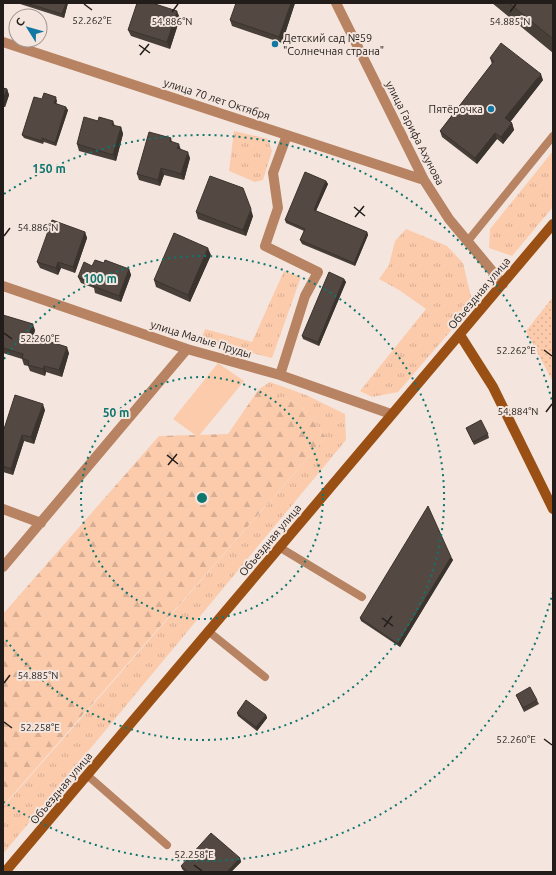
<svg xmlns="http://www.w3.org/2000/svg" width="556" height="875" viewBox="0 0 556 875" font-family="Ubuntu,sans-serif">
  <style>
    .grass { fill: url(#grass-tufts) }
    .forest { fill: url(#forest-firs) }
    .park { fill: #fbcbac }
    .garden { fill: url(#garden-dots) }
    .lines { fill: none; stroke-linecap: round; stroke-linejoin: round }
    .lane { stroke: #b78362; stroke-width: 8 }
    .street { stroke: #b78362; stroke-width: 10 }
    .secondary { stroke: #9a5014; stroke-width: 10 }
    .wall { fill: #483f39 }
    .shaded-wall { fill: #3b332e }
    .building { fill: #544942; stroke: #3b332e }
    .ticks { fill: none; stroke: #221d1a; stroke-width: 1.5 }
    .ring { fill: none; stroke: #0f766e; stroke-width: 2; stroke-dasharray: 2 4 }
    .poi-dot { fill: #1178a3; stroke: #f4e6de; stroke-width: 1.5 }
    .labels { text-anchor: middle; stroke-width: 4; stroke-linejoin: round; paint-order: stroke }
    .poi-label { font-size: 11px; fill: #221d1a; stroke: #f4e6de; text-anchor: start }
    .street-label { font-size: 11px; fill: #221d1a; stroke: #f4e6de }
    .ticks-label { font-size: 10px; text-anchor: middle; fill: #221d1a; stroke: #f4e6de; stroke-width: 4; stroke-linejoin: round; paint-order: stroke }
    .centre { fill: #0f766e; stroke: #f4e6de; stroke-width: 2 }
    .ring-label { font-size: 12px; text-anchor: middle; font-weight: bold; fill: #0f766e; stroke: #f4e6de; stroke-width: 4; stroke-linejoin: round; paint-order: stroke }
  </style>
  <defs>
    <pattern id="grass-tufts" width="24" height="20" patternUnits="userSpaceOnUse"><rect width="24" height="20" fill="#fbcbac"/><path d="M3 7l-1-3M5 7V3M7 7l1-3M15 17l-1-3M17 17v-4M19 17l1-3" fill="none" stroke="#d7ae93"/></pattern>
    <pattern id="forest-firs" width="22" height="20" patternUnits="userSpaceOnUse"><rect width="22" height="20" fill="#fbcbac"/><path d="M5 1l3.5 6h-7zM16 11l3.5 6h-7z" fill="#d7ae93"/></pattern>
    <pattern id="garden-dots" width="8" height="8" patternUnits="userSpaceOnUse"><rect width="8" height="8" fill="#fbcbac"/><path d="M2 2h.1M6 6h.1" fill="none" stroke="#d7ae93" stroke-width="1.8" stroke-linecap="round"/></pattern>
  </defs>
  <rect width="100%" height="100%" fill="#f4e6de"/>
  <!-- grass -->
  <path class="grass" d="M 234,131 L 268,139 L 272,151 L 263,180 L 255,182 L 229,171 Z
    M 553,151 L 553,207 L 512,256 L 489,248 L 490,229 Z
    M 406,229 L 447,246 L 463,263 L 473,305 L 398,392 L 372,397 L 360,391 L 426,309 L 399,290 L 379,279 L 389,265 L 395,241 Z
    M 284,271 L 301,277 L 272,358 L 201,340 L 205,329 L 252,342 Z
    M 270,382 L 306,395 L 345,414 L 346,440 L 3,854 L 3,807 L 76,724 L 326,437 L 299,404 L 259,389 Z"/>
  <!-- forest -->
  <path class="forest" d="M 259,389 L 299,404 L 326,437 L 3,806 L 3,614 L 159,436 L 228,434 Z"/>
  <!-- park -->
  <path class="park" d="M 218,363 L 244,381 L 198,437 L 173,419 Z"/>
  <!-- garden -->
  <path class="garden" d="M 553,297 L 553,382 L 526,331 Z"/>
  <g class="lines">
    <!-- lane -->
    <path class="lane" d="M 467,242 L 553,136
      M 279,547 L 362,597
      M 208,631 L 265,677
      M 87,775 L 167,845"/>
    <!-- street -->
    <path class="street" d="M 336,3 L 424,180 L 449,219 L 503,284
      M 3,42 L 424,180
      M 3,286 L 187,349 L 280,375 L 391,414
      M 280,375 L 305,296 L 318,272 L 265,246 L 278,208 L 273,173 L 287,135
      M 3,509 L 41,523
      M 3,567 L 187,349"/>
    <!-- secondary -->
    <path class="secondary" d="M 460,335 L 493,387 L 553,509
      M 5,872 L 553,224"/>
  </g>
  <!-- wall -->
  <path class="wall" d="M 17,3 L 68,3 L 64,18 Z
    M 295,3 L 282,43 L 232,26 L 230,20 Z
    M 492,3 L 553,3 L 553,53 Z
    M 180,18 L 170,49 L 131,36 L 128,30 Z
    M 490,58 L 543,80 L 510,122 L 512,123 L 514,130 L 503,144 L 497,139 L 477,164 L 442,137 L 440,131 L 492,64 Z
    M 3,88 L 7,89 L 9,95 L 5,107 L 3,107 Z
    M 42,99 L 57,101 L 56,103 L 68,110 L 56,146 L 44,142 L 43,144 L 24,138 L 22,135 Z
    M 98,121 L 113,121 L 115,126 L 121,127 L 123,134 L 116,161 L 79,151 L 77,144 Z
    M 171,138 L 172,142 L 190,158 L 184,180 L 164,175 L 160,186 L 139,180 L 137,174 Z
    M 326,181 L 328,184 L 316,211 L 367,232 L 368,235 L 355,266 L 302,244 L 300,240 L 304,231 L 286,223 L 285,220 Z
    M 196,212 L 253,216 L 246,236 L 198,219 Z
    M 85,232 L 87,238 L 75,273 L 61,268 L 58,275 L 40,268 L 37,262 Z
    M 211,255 L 190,302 L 156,287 L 154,280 Z
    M 104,263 L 129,269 L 131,275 L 121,302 L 95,293 L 94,288 L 81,283 L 78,277 L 92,266 Z
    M 344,279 L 346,282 L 319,346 L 303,339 L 302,336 Z
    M 3,315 L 35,330 L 33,337 L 69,353 L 62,377 L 46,372 L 45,376 L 30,371 L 28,366 L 24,365 L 22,359 L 3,353 Z
    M 45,410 L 34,444 L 24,441 L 13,475 L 3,472 L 3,429 L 4,429 Z
    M 466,428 L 488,434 L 489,438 L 474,445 Z
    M 451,557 L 453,560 L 400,647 L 361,621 L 360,618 Z
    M 516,695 L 537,700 L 539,704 L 524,712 Z
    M 237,713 L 266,715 L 267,718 L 257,731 L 238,716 Z
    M 240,858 L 241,862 L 231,872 L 185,872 L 182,869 L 181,866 Z"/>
  <!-- shaded-wall -->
  <path class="shaded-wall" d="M 66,3 L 68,3 L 64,18 L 62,14 Z
    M 291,3 L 295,3 L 282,43 L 279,37 Z
    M 177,11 L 180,18 L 170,49 L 167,42 Z
    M 541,74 L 543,80 L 508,125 L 505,118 Z
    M 7,89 L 9,95 L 5,107 L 3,100 Z
    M 56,97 L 57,101 L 55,106 L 54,103 Z
    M 66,107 L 68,110 L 56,146 L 55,143 Z
    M 512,123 L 514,130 L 503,144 L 501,137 Z
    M 121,127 L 123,134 L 116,161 L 113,155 Z
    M 495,133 L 497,139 L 477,164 L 475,158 Z
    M 179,144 L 181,150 L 177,148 Z
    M 188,152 L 190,158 L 184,180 L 181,174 Z
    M 161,168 L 164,175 L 160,186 L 158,180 Z
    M 326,181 L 328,184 L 315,213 L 314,210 Z
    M 251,209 L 253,216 L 246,236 L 243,230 Z
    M 85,232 L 87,238 L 75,273 L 73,267 Z
    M 367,232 L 368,235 L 355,266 L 354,263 Z
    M 208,248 L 211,255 L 190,302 L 188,295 Z
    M 58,262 L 61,268 L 58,275 L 56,268 Z
    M 129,269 L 131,275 L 121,302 L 119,296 Z
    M 344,279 L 346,282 L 319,346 L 318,342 Z
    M 33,324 L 35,330 L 32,342 L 29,335 Z
    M 67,347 L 69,353 L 62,377 L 59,370 Z
    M 44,366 L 46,372 L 45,376 L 43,369 Z
    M 43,404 L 45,410 L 34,444 L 31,437 Z
    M 22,435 L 24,441 L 13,475 L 11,469 Z
    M 451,557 L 453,560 L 400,647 L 398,644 Z
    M 266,715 L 267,718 L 257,731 L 256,727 Z
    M 240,858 L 241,862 L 231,872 L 227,872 Z"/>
  <!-- building -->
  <path class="building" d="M 26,3 L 66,3 L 62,14 Z
    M 137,3 L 152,3 L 177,11 L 167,42 L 128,30 Z
    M 236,3 L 291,3 L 279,37 L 230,20 Z
    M 509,3 L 553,3 L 553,39 Z
    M 501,43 L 541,74 L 505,118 L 512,123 L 501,137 L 495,133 L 475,158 L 440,131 L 494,61 L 490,58 Z
    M 3,88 L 7,89 L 3,100 Z
    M 44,93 L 56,97 L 54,103 L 66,107 L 55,143 L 42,138 L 42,141 L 22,135 L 34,97 L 42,99 Z
    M 84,117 L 98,121 L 99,117 L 113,121 L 112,125 L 121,127 L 113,155 L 77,144 Z
    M 149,132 L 171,138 L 170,141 L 179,144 L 177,148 L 188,152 L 181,174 L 161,168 L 158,180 L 137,174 Z
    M 305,172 L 326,181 L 314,210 L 367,232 L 354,263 L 300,240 L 305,229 L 285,220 Z
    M 210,176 L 243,188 L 251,209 L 243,230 L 196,212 Z
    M 52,220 L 85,232 L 73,267 L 58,262 L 56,268 L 37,262 Z
    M 174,233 L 208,248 L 188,295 L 154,280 Z
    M 95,260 L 104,263 L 105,260 L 129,269 L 119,296 L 93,286 L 94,283 L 78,277 L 84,262 L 92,266 Z
    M 329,272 L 344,279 L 318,342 L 302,336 Z
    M 3,315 L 33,324 L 29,335 L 67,347 L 59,370 L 44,366 L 43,369 L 28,365 L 29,361 L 22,358 L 23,354 L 3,348 Z
    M 15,395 L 43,404 L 31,437 L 22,435 L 11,469 L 3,466 L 3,429 L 4,429 Z
    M 481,420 L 488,434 L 473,442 L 466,428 Z
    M 428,506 L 451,557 L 398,644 L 360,618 Z
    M 530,687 L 537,700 L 523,708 L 516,695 Z
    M 246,700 L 266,715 L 256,727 L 237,713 Z
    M 211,833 L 240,858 L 227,872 L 188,872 L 181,866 Z"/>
  <!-- ticks -->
  <path class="ticks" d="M 84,4 L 92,10M 172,12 L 178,4M 510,12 L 516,4M 139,45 L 150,53M 140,55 L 149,44M 354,207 L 365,216M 355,217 L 364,206M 4,236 L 10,228M 4,333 L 12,339M 544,350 L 552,356M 546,412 L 552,404M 167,455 L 178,464M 168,465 L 177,454M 382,618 L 393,626M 384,627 L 392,616M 4,683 L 10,675M 4,722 L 12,728M 544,739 L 552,745M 194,865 L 202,871"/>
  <!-- distance rings -->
  <g class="ring">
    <circle cx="202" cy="498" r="121"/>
    <path d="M4 359A242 242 0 1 1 4 637"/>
    <path d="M553 592A363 363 0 0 1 4 802M4 194A363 363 0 0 1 553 404"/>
  </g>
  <!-- markers -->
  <g class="poi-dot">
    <circle cx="275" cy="44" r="4"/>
    <circle cx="491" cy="109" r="4"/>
  </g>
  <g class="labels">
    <!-- poi labels -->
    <g class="poi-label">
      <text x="283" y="42">Детский сад №59<tspan x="283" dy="13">"Солнечная страна"</tspan></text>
      <text x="483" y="113" text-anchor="end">Пятёрочка</text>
    </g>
    <!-- street labels -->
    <g class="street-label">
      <text transform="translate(217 99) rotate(18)" y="4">улица 70 лет Октября</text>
      <text transform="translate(415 133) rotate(63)" y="4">улица Гарифа Ахунова</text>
      <text transform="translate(479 293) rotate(-50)" y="4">Объездная улица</text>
      <text transform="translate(201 339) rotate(17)" y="4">улица Малые Пруды</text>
      <text transform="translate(270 540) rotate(-50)" y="4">Объездная улица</text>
      <text transform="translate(61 788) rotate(-50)" y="4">Объездная улица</text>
    </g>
  </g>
  <g class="ticks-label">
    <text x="92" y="24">52.262°E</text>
    <text x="510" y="25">54.885°N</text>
    <text x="172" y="25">54.886°N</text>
    <text x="38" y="231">54.886°N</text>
    <text x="40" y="342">52.260°E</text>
    <text x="516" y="354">52.262°E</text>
    <text x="518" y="415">54.884°N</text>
    <text x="38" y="679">54.885°N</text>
    <text x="40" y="731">52.258°E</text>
    <text x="516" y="743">52.260°E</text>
    <text x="194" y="858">52.258°E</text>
  </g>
  <circle cx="202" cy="498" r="6" class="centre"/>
  <g class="ring-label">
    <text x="49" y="173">150 m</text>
    <text x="100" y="283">100 m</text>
    <text x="116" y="417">50 m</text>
  </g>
  <!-- border -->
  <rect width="556" height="875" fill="none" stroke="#221d1a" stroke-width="8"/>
  <!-- north arrow -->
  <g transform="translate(28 28) rotate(307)"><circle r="19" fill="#f4e6de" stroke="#a09690"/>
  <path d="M0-3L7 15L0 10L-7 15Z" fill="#1178a3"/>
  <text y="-6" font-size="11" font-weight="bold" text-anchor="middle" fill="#221d1a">С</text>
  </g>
</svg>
